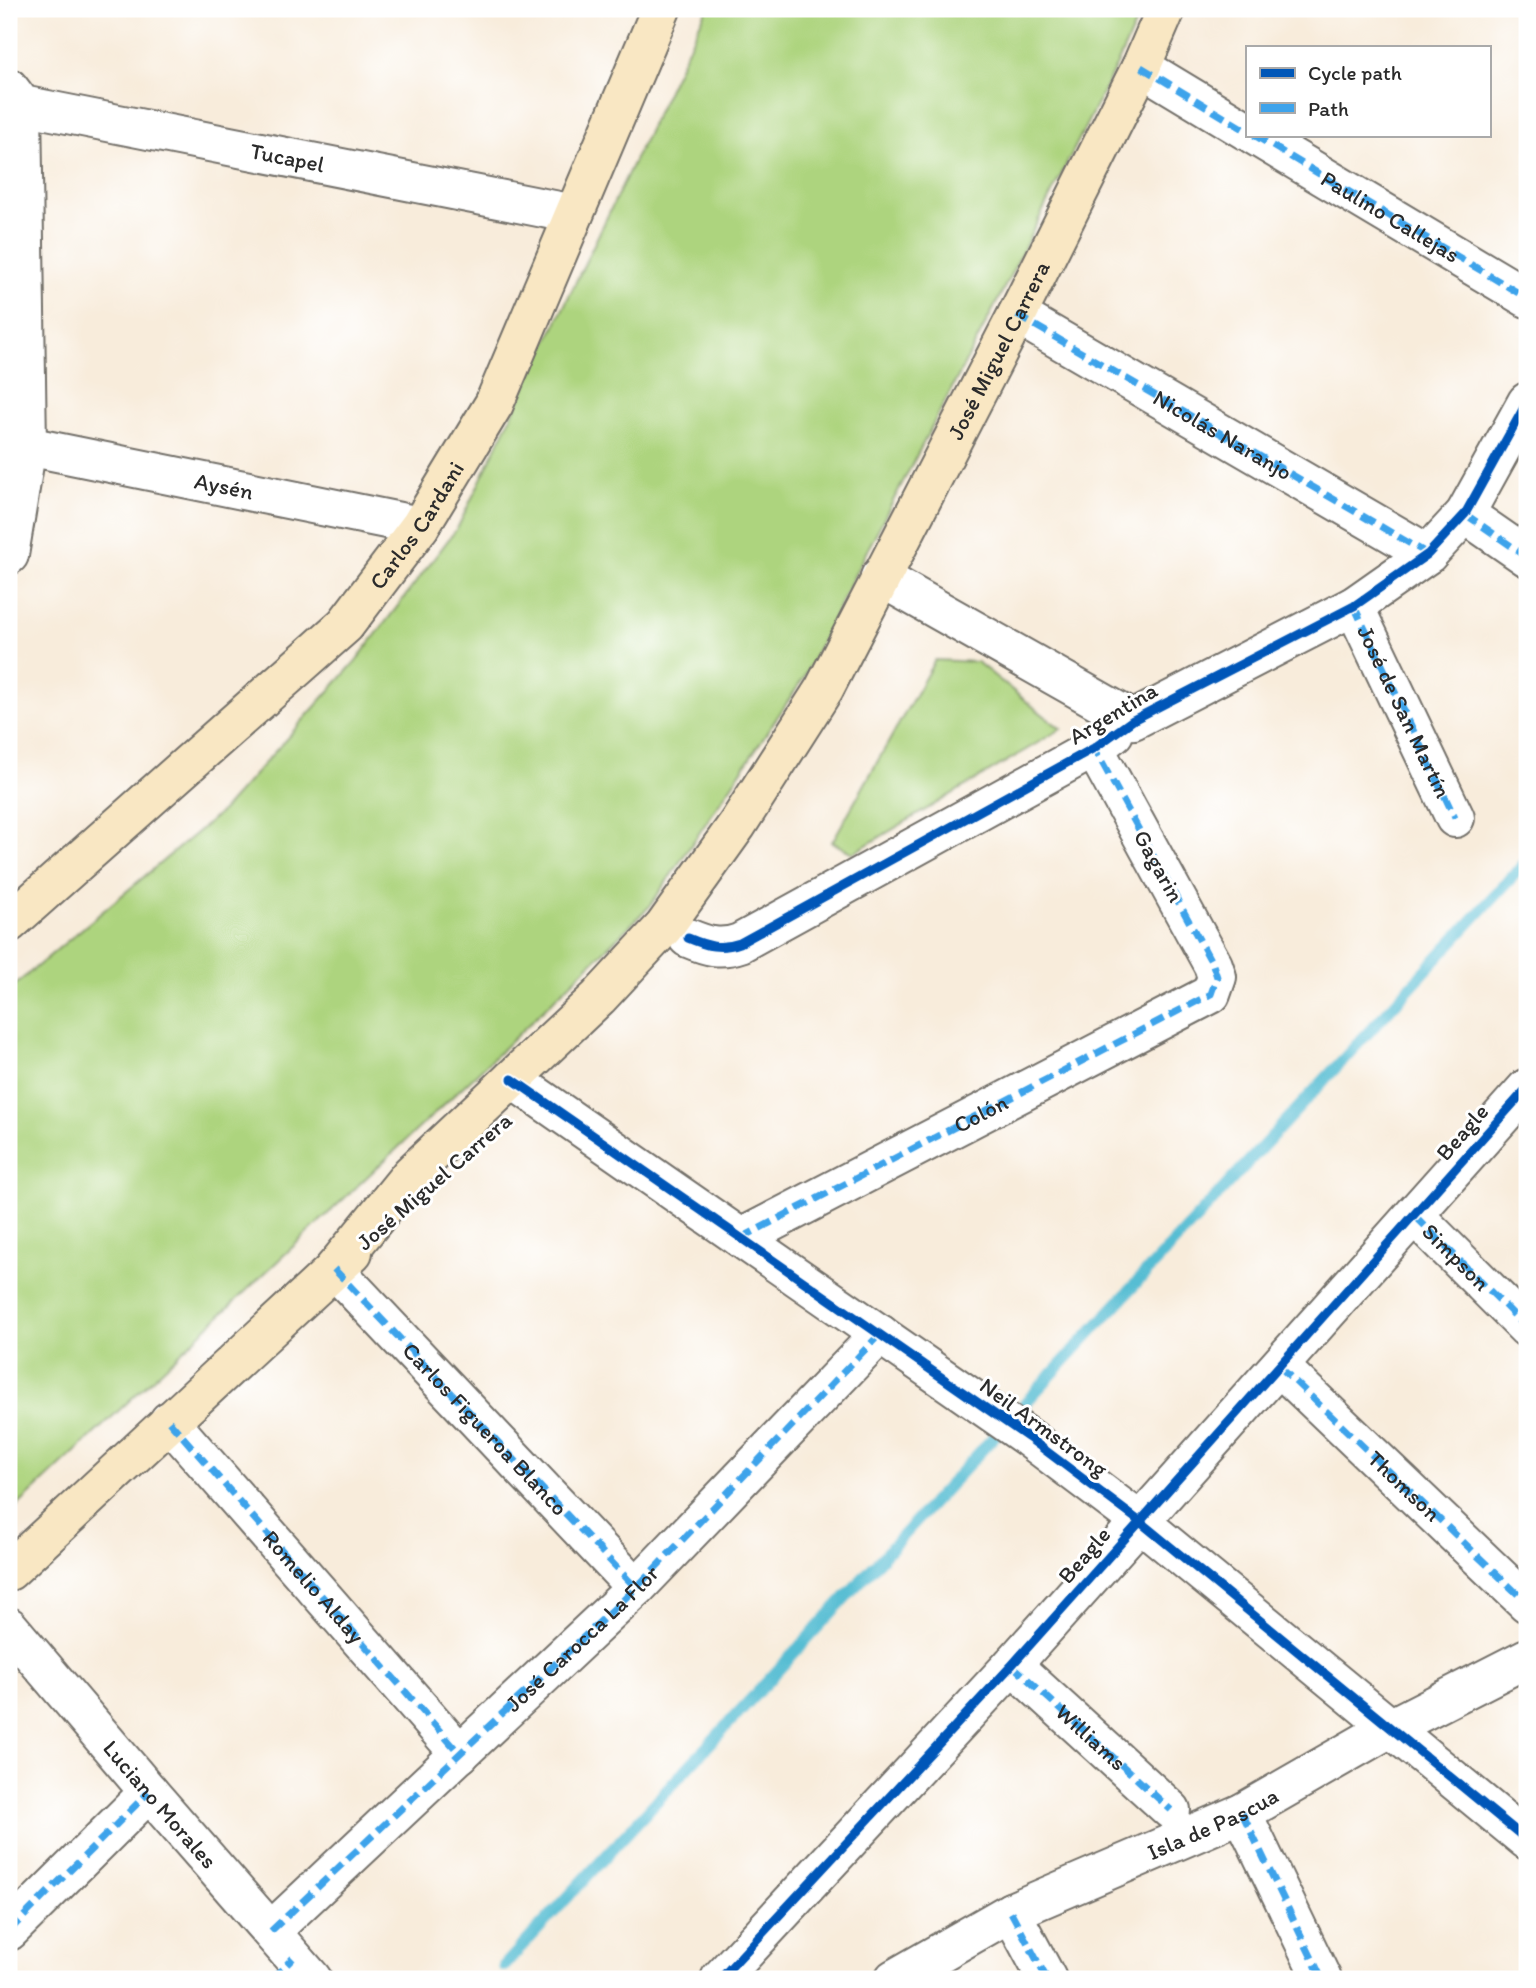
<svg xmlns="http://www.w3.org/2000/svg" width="1536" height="1988" viewBox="0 0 1536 1988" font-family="Itim,sans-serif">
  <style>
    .green { fill: #add47e; stroke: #6c8054; stroke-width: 2 }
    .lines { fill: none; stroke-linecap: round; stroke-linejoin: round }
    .stream { stroke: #56bdd3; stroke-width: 12 }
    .minor-casing { stroke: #736f69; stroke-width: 42 }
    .tertiary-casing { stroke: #736f69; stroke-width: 42 }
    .secondary-casing { stroke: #736f69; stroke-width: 42 }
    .minor { stroke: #fff; stroke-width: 38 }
    .tertiary { stroke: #fff; stroke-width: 38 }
    .secondary { stroke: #f9e7c3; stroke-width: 38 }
    .quiet { stroke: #3ea3eb; stroke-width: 7; stroke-dasharray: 14 7; stroke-linecap: butt }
    .cycleway-casing { stroke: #fff; stroke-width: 13 }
    .cycleway { stroke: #0057b8; stroke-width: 9 }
    .labels { text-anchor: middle; stroke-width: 6; stroke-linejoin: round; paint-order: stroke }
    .street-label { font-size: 23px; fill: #2b2b2b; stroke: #fff }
  </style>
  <rect width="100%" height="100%" fill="#fff"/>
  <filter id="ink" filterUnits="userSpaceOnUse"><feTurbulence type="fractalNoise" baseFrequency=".0143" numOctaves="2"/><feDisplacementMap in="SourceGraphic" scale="14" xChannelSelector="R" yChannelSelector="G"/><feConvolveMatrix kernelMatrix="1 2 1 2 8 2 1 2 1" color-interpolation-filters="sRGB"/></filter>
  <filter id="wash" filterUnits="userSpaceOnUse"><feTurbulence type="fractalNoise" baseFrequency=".00686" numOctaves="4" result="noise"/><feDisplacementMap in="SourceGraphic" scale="28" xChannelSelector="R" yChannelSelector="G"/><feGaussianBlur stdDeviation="1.57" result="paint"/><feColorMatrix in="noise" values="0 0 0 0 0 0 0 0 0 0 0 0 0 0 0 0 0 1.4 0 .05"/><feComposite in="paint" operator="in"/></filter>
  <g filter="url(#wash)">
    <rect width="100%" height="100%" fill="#f8ecdb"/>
    <!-- green -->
    <path class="green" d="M 707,9 L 1142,9 L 1120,58 L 996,304 L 859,566 L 803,679 L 650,906 L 504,1048 L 9,1514 L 9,990 L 220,813 L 355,662 L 458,527 Z
      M 935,660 L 977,662 L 1061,729 L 853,853 L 832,842 Z"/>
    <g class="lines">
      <!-- stream -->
      <path class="stream" d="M 504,1966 L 1527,861"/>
    </g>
  </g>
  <g filter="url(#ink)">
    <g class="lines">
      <defs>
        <g id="minor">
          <path d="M 1141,67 L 1247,131"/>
          <path id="s1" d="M 9,88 L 22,105 L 574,214"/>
          <path id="s2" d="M 1254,135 L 1527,298"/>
          <path d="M 1017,315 L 1428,554"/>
          <path id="s3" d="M 27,446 L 420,526"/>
          <path d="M 1465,514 L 1527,557"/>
          <path d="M 9,555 L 27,446 L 22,105"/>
          <path id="s4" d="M 1354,606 L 1455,818"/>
          <path d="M 688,938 C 707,946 720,950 740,943 L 1094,748 L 1114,733"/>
          <path d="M 512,1079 L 1029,1438 L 1139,1521 L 1527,1840"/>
          <path d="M 1415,1216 L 1527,1328"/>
          <path d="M 741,1238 L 1211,994 L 1217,977 L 1213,965 L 1094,748"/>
          <path d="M 334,1269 L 636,1588"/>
          <path d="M 1280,1367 L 1527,1603"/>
          <path id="s5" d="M 169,1421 L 460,1754"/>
          <path id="s6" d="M 9,1627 L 149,1792 L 312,1979"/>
          <path id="s7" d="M 1012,1665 L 1171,1810"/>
          <path d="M 1242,1813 L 1322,1979"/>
          <path d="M 1011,1912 L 1047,1979"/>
          <path d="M 9,1931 L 149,1792"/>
          <path id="s8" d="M 271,1931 L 636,1588 L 880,1334"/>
          <path d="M 720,1979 L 1012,1665 L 1527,1088"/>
          <path id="s9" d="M 894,1979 L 1011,1912 L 1242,1813 L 1390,1728 L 1527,1658"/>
        </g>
        <path id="tertiary" d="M 880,577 L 1133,720 L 1354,606 L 1428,554 L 1465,514 L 1527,402"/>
        <g id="secondary">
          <path id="s10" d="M 9,923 L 345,625 L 420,526 L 494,404 L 661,9"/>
          <path id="s11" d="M 334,1269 L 411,1174 L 599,997 L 664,927 L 737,825 L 824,689 L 1017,315 L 1141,67 L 1166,9"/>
          <path d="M 9,1571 L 353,1252"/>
        </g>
      </defs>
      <!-- minor casing -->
      <use href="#minor" class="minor-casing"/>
      <!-- tertiary casing -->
      <use href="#tertiary" class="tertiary-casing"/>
      <!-- secondary casing -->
      <use href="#secondary" class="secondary-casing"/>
      <!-- minor -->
      <use href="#minor" class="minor"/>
      <!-- tertiary -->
      <use href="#tertiary" class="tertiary"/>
      <!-- secondary -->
      <use href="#secondary" class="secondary"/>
      <!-- quiet -->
      <g class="quiet">
        <path d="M 1141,67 L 1247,131"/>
        <path d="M 1254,135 L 1527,298"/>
        <path id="s12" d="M 1017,315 L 1428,554"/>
        <path d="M 1465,514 L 1527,557"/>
        <path d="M 1354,606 L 1455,818"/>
        <path id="s13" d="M 1415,1216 L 1527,1328"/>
        <path id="s14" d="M 741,1238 L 1211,994 L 1217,977 L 1213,965 L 1094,748"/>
        <path id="s15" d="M 334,1269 L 636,1588"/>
        <path id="s16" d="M 1280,1367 L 1527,1603"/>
        <path d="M 169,1421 L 460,1754"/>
        <path d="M 1012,1665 L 1171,1810"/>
        <path d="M 1242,1813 L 1322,1979"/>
        <path d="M 1011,1912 L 1047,1979"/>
        <path d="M 9,1931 L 149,1792"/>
        <path d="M 271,1931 L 636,1588 L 880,1334"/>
        <path d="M 272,1979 L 293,1958"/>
      </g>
      <defs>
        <path id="cycleway" d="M 688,938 C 707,946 720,950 740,943 L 1094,748 L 1133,720 L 1354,606 L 1428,554 L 1465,514 L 1527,402
          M 512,1079 L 1029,1438 L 1139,1521 L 1527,1840
          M 720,1979 L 1012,1665 L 1527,1088"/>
      </defs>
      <!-- cycleway casing -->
      <use href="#cycleway" class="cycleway-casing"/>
      <!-- cycleway -->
      <use href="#cycleway" class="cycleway"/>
    </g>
  </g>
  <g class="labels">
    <!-- street labels -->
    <g class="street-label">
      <text dy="8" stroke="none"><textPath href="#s1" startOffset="292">Tucapel</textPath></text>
      <text dy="8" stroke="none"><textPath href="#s2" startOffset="159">Paulino Callejas</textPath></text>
      <text dy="8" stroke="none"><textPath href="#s11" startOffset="1144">José Miguel Carrera</textPath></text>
      <text dy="8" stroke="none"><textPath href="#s12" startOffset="238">Nicolás Naranjo</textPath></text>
      <text dy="8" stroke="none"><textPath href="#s3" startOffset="201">Aysén</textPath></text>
      <text dy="8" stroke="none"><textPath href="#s10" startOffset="572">Carlos Cardani</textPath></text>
      <text dy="8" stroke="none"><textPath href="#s4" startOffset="117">José de San Martín</textPath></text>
      <text transform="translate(1113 713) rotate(-31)" y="8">Argentina</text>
      <text transform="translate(1159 866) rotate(61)" y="8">Gagarin</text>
      <text dy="8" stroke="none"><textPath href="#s14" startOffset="270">Colón</textPath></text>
      <text transform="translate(1462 1132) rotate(-49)" y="8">Beagle</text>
      <text transform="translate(434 1181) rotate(-41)" y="8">José Miguel Carrera</text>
      <text dy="8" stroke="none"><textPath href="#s13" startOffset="58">Simpson</textPath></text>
      <text transform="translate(1044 1427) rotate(36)" y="8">Neil Armstrong</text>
      <text dy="8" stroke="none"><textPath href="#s15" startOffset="220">Carlos Figueroa Blanco</textPath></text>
      <text dy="8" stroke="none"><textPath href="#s16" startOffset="172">Thomson</textPath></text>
      <text transform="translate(1084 1555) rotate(-49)" y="8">Beagle</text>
      <text dy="8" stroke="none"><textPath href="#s5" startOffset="220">Romelio Alday</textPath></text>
      <text dy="8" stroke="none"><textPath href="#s8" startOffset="427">José Carocca La Flor</textPath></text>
      <text dy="8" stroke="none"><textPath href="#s7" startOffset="107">Williams</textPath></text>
      <text dy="8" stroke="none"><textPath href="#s6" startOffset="233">Luciano Morales</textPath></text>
      <text dy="8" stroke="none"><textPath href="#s9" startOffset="355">Isla de Pascua</textPath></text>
    </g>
  </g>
  <!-- margin -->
  <rect width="1536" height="1988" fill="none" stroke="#fff" stroke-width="35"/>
  <!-- legend -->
  <rect x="1246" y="46" width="245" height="91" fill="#ffffff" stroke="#aaaaaa" stroke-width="2"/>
  <rect x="1260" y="68" width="35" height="10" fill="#0057b8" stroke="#aaaaaa" stroke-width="2"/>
  <text x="1308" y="80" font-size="21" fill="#2b2b2b">Cycle path</text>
  <rect x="1260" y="103" width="35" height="10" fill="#3ea3eb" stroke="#aaaaaa" stroke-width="2"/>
  <text x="1308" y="116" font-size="21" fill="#2b2b2b">Path</text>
</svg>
